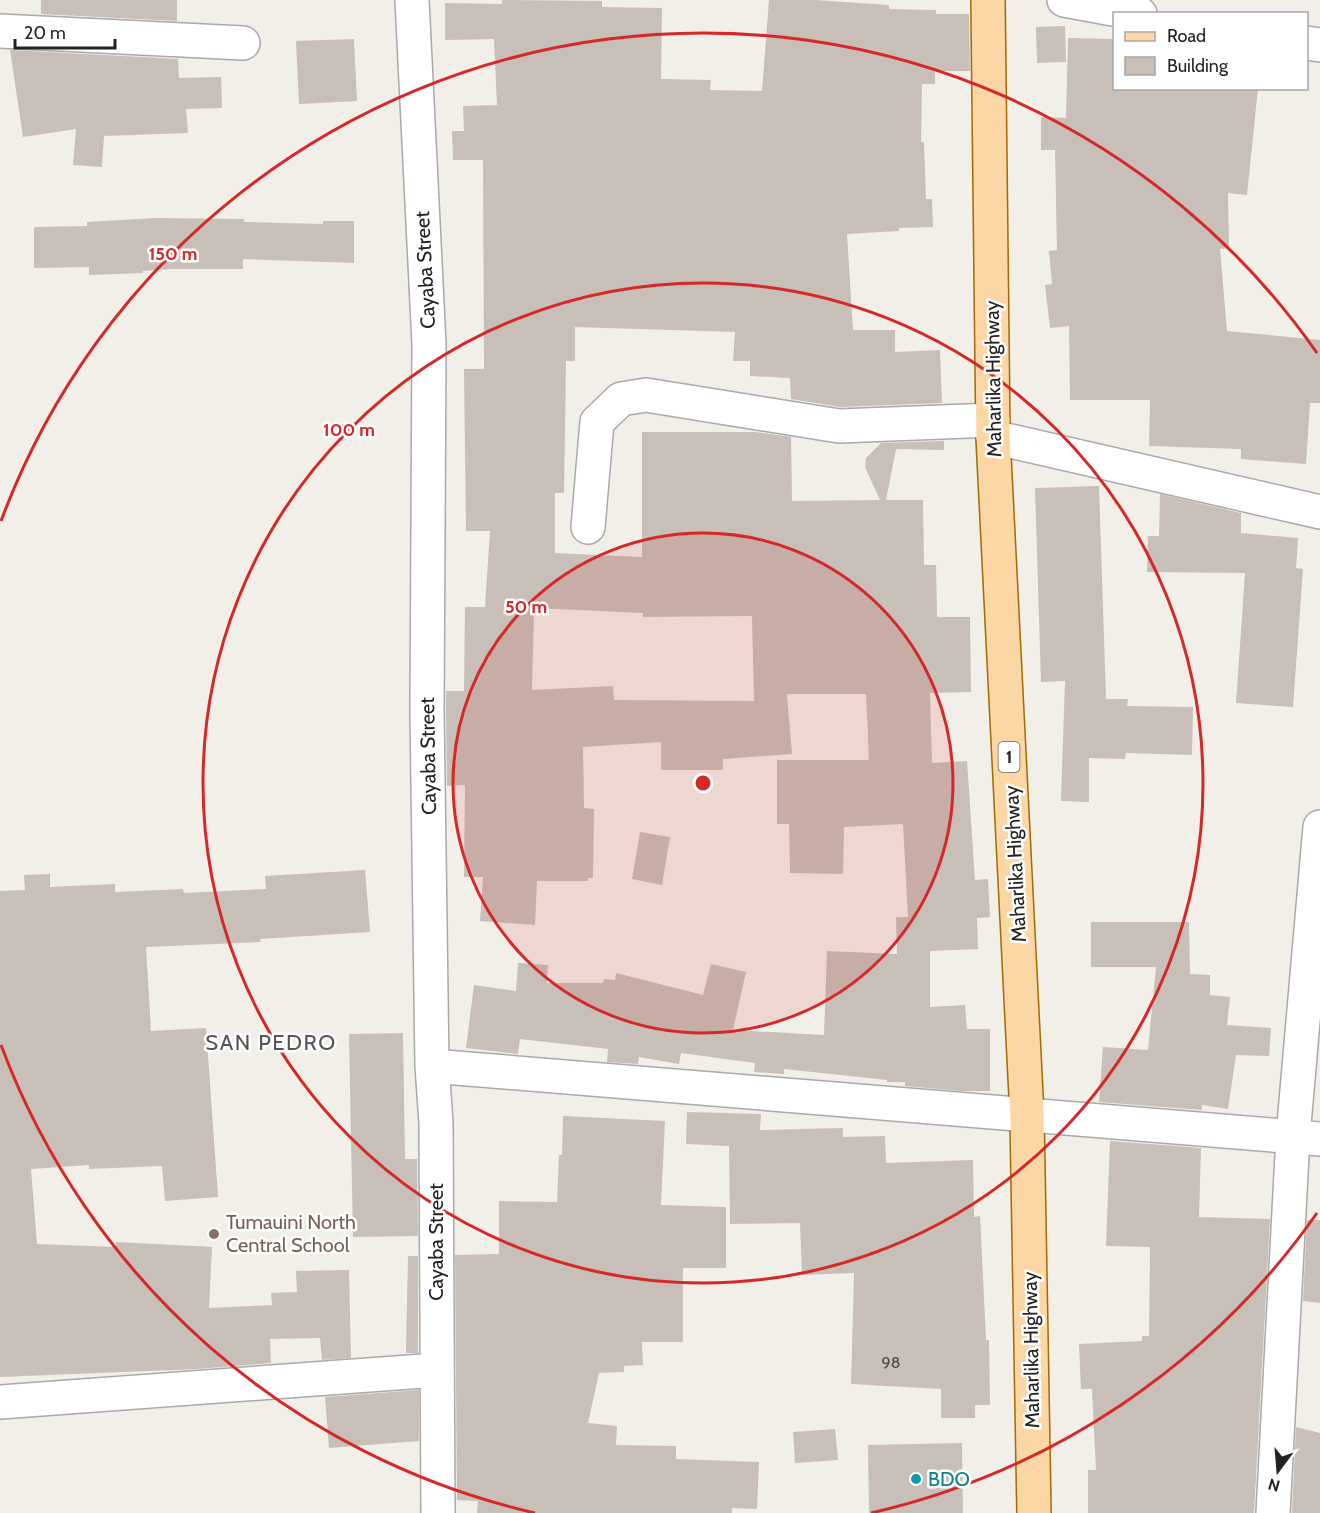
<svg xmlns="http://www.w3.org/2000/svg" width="1320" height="1513" viewBox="0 0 1320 1513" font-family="Cabin,sans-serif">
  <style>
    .building { fill: #c7bfb8; fill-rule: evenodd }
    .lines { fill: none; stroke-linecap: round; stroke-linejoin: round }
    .minor-casing { stroke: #a9a9a9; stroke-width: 36 }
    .major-casing { stroke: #a06b00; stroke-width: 36 }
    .minor { stroke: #fff; stroke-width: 33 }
    .major { stroke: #fcd6a4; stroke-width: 33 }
    .ring { fill: none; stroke: #d62828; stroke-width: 3 }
    .education-dot { fill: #8d6e63; stroke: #fff; stroke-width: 2 }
    .culture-dot { fill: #0f9aa8; stroke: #fff; stroke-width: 2 }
    .labels { text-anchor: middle; stroke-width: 5; stroke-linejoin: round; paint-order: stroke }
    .number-label { font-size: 16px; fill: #4b4948 }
    .shield { fill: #fff; stroke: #646464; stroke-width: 1.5 }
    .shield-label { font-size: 18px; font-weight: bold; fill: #222 }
    .street-label { font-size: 20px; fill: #222; stroke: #fff }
    .education-label { font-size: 20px; fill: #785e54; stroke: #fff; text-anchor: start }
    .culture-label { font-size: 20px; fill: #0d838f; stroke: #fff; text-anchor: start }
    .quarter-label { font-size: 22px; letter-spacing: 1.5px; fill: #555; stroke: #fff }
    .centre { fill: #d62828; stroke: #fff; stroke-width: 3 }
    .ring-label { font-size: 18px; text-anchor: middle; font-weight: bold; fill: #d62828; stroke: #fff; stroke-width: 5; stroke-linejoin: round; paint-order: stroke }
  </style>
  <rect width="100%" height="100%" fill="#f2efe9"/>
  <!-- building -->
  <path class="building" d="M 41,0 L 177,0 L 177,21 L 41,14 Z
    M 502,0 L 602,1 L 602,7 L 662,8 L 661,79 L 711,80 L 710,90 L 762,91 L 769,0 L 815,0 L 889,5 L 889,9 L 936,10 L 936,14 L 969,14 L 970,71 L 935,71 L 935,84 L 922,84 L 921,142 L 924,142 L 926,199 L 932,199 L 933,227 L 899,228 L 899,231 L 847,234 L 853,330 L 895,330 L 895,352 L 940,350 L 942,403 L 840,407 L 791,399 L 790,378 L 750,376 L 750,361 L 733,361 L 735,332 L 575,327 L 575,361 L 566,361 L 564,493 L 555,493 L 555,553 L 642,557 L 642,432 L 756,432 L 791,437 L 792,501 L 880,500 L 865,467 L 866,458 L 881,443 L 944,441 L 944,450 L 896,449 L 886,500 L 923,500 L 924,565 L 936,565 L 937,617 L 970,617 L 971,692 L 930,693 L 932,763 L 967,761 L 975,880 L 988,879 L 990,917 L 977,918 L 978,949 L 930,951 L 930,1007 L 965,1005 L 967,1029 L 990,1029 L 990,1091 L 961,1091 L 905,1086 L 905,1082 L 887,1082 L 887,1080 L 784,1069 L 784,1074 L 754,1072 L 755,1063 L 681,1053 L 679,1064 L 639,1057 L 638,1064 L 607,1062 L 608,1049 L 520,1039 L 518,1054 L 466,1048 L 474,985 L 516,991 L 518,963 L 548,965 L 547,983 L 603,983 L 604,979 L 615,980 L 616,973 L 703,995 L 711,964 L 746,972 L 733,1030 L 824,1035 L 827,951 L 897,954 L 896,917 L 908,917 L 903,824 L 844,827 L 843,874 L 790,873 L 789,824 L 777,824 L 777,760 L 869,760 L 866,694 L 787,694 L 792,754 L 723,759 L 723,770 L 661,770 L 661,742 L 583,747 L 584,808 L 594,809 L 593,878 L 588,878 L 588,881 L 537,881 L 535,925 L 480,921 L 483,877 L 464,877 L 465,785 L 447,786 L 446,711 L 446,691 L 464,691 L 465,607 L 485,607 L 490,531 L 466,531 L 464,369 L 484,369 L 483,160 L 453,160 L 452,131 L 464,131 L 463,106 L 497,105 L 494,39 L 445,40 L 445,3 L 502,4 ZM 534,608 L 643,613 L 643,617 L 752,616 L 754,701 L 614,700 L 613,686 L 532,690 Z
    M 1065,26 L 1066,62 L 1037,63 L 1036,27 Z
    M 1068,38 L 1114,39 L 1114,88 L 1258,88 L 1247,195 L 1228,193 L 1229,248 L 1220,249 L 1227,331 L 1320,340 L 1320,403 L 1310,403 L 1306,464 L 1241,459 L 1241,449 L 1149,446 L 1150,400 L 1070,400 L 1069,326 L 1050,328 L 1045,285 L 1052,284 L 1049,251 L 1057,250 L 1055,150 L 1041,150 L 1041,117 L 1066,118 Z
    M 354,39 L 357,101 L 299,104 L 296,41 Z
    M 10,50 L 178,59 L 179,78 L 221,77 L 222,108 L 186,109 L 188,133 L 104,136 L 102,167 L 73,165 L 76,129 L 23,137 Z
    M 156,218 L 244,219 L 244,222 L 323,224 L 323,221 L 354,221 L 354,263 L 243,259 L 243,269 L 170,269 L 143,271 L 143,273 L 89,275 L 89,267 L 34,268 L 34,227 L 87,226 L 87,222 Z
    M 1099,486 L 1106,699 L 1128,699 L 1127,706 L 1193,707 L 1192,755 L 1126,753 L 1125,759 L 1089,758 L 1089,802 L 1061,801 L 1065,681 L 1041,682 L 1035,488 Z
    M 1160,494 L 1241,513 L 1241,533 L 1298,538 L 1296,568 L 1303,569 L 1293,707 L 1236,703 L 1245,573 L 1147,572 L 1148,536 L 1159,536 Z
    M 640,832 L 670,837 L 662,885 L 632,879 Z
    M 365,870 L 370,932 L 260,939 L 261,942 L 146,947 L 151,1031 L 206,1028 L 218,1197 L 165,1201 L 162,1166 L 89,1169 L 89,1165 L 31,1169 L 37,1244 L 116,1247 L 116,1242 L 212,1247 L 209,1308 L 272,1305 L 271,1293 L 297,1292 L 296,1271 L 349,1270 L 351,1358 L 322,1360 L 320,1338 L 270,1339 L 271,1363 L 197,1369 L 0,1377 L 0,891 L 25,890 L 24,875 L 50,874 L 50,887 L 115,884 L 115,892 L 183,889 L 184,893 L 266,889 L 265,876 Z
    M 1091,922 L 1189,922 L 1190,974 L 1210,975 L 1210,995 L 1230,997 L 1227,1025 L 1271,1028 L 1269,1056 L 1236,1055 L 1228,1109 L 1202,1105 L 1202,1110 L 1099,1102 L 1103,1047 L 1148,1050 L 1156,967 L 1091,967 Z
    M 403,1033 L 405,1159 L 417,1159 L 418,1236 L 353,1237 L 349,1034 Z
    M 687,1112 L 761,1114 L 760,1130 L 843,1128 L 843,1137 L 885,1136 L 886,1163 L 973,1160 L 974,1217 L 980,1216 L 986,1340 L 989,1340 L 990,1405 L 975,1405 L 975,1418 L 941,1418 L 941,1389 L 851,1384 L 854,1273 L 802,1275 L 800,1223 L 730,1224 L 729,1146 L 686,1144 Z
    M 563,1116 L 665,1121 L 661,1205 L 726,1207 L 726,1268 L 683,1268 L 683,1342 L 642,1342 L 643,1365 L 624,1366 L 624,1372 L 599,1373 L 588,1423 L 617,1426 L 616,1445 L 676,1446 L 676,1459 L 759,1462 L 757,1509 L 732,1508 L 732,1513 L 477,1513 L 478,1501 L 457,1500 L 455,1255 L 499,1254 L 499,1201 L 557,1202 L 559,1155 L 562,1155 Z
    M 1110,1141 L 1201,1148 L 1199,1217 L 1270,1219 L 1254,1513 L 1088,1513 L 1088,1470 L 1096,1470 L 1092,1389 L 1081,1389 L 1079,1344 L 1142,1341 L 1142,1336 L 1149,1336 L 1150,1247 L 1106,1246 Z
    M 1307,1220 L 1320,1220 L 1320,1303 L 1303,1301 Z
    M 408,1256 L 418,1256 L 418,1353 L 406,1353 Z
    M 419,1390 L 419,1441 L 329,1448 L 325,1397 Z
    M 1296,1427 L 1320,1433 L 1320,1513 L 1292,1513 Z
    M 835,1429 L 838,1460 L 795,1463 L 793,1432 Z
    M 962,1443 L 963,1513 L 869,1513 L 868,1445 Z"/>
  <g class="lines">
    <defs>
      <path id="minor" d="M 412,0 L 429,344 L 427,711 L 432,1066 L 436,1123 L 438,1513
        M 1064,0 L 1140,14
        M 0,31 L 243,43
        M 1306,43 L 1320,45
        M 993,437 L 1320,512
        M 588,527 L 597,422 L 621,399 L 646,395 L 839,426 L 993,420
        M 432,1066 L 1320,1139
        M 0,1402 L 437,1370
        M 1273,1513 L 1293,1136 L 1320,827"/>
      <path id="major" d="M 988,0 L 993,437 L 1027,1116 L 1034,1513"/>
    </defs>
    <!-- minor casing -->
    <use href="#minor" class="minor-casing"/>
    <!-- major casing -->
    <use href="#major" class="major-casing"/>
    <!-- minor -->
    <use href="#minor" class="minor"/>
    <!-- major -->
    <use href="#major" class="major"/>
  </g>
  <!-- distance rings -->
  <circle cx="703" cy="783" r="250" fill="#d62828" fill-opacity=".12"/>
  <g class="ring">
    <circle cx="703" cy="783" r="250"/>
    <circle cx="703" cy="783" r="500"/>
    <path d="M1317 1213A749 749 0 0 1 871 1513M535 1513A749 749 0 0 1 1 1045M1 521A749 749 0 0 1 1317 353"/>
  </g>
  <!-- markers -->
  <circle class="education-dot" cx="214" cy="1234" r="6"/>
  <circle class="culture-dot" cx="916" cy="1479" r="6"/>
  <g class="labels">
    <!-- number labels -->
    <g class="number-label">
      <text x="891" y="1368">98</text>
    </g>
    <!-- shield labels -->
    <rect class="shield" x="998.5" y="742" width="21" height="30" rx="4.5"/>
    <g class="shield-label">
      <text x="1009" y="763">1</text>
    </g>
    <!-- street labels -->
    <g class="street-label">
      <text transform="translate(425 270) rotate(-93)" y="7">Cayaba Street</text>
      <text transform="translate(993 379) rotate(-91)" y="7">Maharlika Highway</text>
      <text transform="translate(428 756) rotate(-91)" y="7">Cayaba Street</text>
      <text transform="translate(1015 864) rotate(-93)" y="7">Maharlika Highway</text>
      <text transform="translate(436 1242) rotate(-90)" y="7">Cayaba Street</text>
      <text transform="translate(1031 1350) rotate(-91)" y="7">Maharlika Highway</text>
    </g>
    <!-- education labels -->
    <g class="education-label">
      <text x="226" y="1229">Tumauini North<tspan x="226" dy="23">Central School</tspan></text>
    </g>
    <!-- culture labels -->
    <g class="culture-label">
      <text x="928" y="1486">BDO</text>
    </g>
    <!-- quarter labels -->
    <g class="quarter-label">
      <text x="271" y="1050">SAN PEDRO</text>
    </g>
  </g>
  <circle cx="703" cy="783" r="9" class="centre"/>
  <g class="ring-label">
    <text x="173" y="260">150 m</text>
    <text x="349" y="436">100 m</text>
    <text x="526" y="613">50 m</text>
  </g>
  <!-- legend -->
  <rect x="1113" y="12" width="195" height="78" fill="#ffffff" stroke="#a7a7a7" stroke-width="1.5"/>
  <rect x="1125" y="32" width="30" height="9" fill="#fcd6a4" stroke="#a7a7a7" stroke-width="1.5"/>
  <text x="1167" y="42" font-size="18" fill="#222222">Road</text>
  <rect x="1125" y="57" width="30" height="18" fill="#c7bfb8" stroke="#a7a7a7" stroke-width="1.5"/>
  <text x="1167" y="72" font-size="18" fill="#222222">Building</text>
  <!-- north arrow -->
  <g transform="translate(1278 1471) rotate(196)" stroke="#ffffff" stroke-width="4.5" paint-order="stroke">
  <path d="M0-4.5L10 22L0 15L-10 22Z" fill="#222222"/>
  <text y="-9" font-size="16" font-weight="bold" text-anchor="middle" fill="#222222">N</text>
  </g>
  <!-- scale -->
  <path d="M15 39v9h100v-9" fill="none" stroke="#222222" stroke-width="3"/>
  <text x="24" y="39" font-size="18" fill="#222222" stroke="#ffffff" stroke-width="4.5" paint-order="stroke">20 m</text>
</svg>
